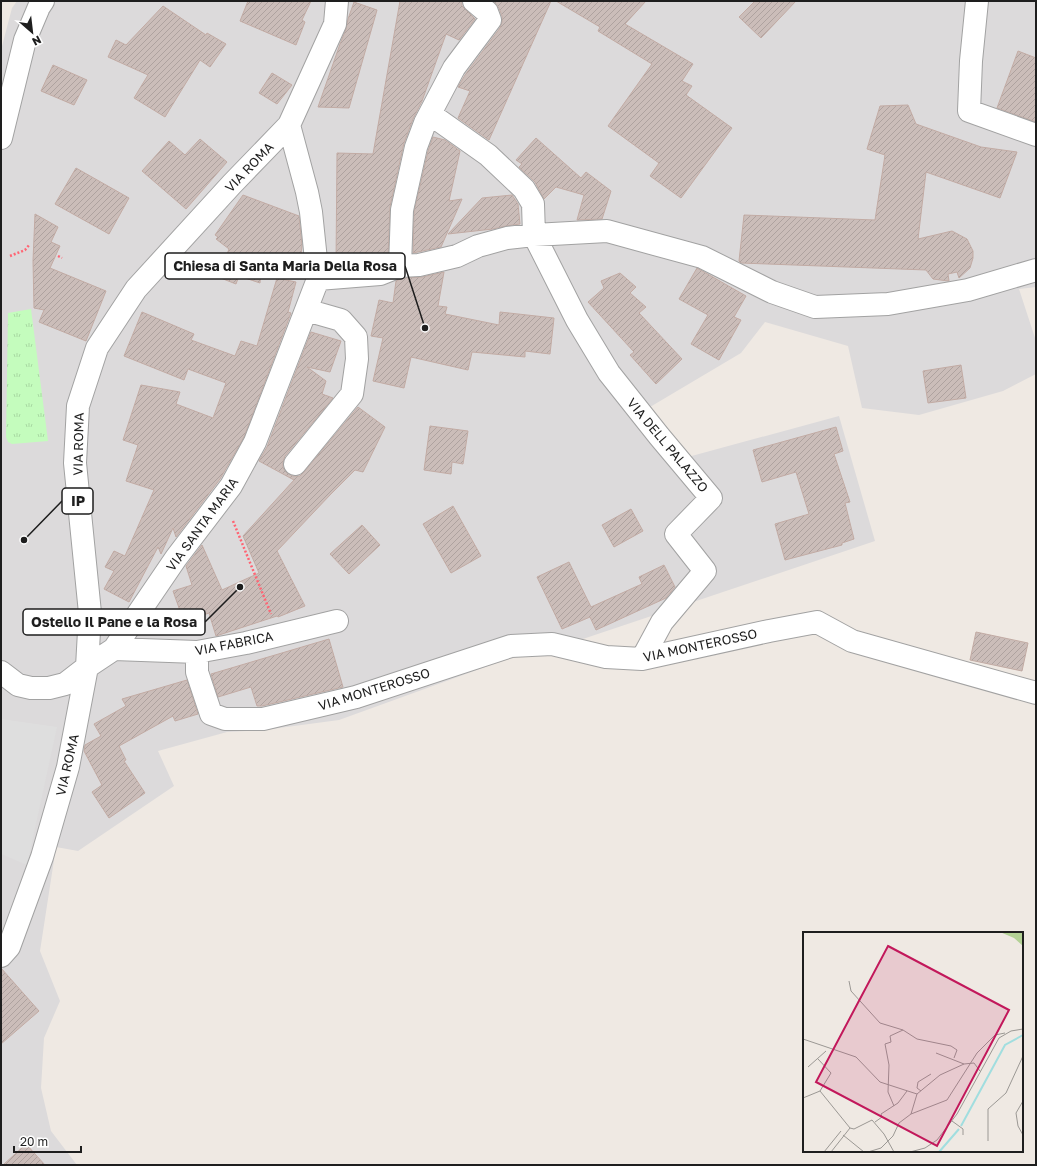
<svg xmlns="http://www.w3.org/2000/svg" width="1037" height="1166" viewBox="0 0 1037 1166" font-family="'Golos Text',sans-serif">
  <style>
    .residential { fill: #dcdadb }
    .park { fill: url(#park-tufts) }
    .parking { fill: #dedede }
    .building { fill: url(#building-hatch); stroke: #c2aba4 }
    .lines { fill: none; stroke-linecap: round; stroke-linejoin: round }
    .minor-casing { stroke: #a2a2a2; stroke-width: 24 }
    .path { stroke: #ff6473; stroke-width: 2.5; stroke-dasharray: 2 2; stroke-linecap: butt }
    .minor { stroke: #fff; stroke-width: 22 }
    .labels { text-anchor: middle; stroke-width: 3.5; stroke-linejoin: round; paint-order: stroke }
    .street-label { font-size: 13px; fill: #1e1e1e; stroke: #fff }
    .inset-river { fill: none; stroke: #a1dedf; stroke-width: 2 }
    .inset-road { fill: none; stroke: #9b9894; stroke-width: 1 }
    .view { fill: #c2185b; fill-opacity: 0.15; stroke: #c2185b; stroke-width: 2 }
    .inset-edge { fill: none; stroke: #1e1e1e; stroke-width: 2 }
    .leader { fill: none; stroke: #1e1e1e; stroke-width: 1.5 }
    .callout-dot { fill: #1e1e1e; stroke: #fff; stroke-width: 1.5 }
    .callout { fill: #fff; stroke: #1e1e1e; stroke-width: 1.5 }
    .callout-label { font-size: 14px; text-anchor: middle; font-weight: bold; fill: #1e1e1e }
  </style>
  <defs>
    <pattern id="park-tufts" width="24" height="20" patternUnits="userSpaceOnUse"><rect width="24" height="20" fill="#c4fcbd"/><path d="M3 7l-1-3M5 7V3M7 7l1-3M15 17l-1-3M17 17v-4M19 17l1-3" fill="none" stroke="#a8d8a2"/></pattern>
    <pattern id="building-hatch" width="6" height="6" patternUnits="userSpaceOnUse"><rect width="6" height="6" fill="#cbbdb9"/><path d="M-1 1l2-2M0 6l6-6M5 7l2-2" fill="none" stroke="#aea29f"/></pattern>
  </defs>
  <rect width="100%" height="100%" fill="#efe9e3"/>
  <!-- residential -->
  <path class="residential" d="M 17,1 L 1036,1 L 1036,287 L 1019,289 L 1036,341 L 1036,374 L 1003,391 L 919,415 L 862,408 L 848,346 L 765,322 L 741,353 L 650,407 L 688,457 L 839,416 L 875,541 L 550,650 L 513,657 L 339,720 L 264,730 L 227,732 L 158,751 L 174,786 L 78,851 L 56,847 L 40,951 L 60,1001 L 44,1038 L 41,1088 L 51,1131 L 77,1165 L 1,1165 L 1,50 L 12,8 Z"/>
  <!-- park -->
  <path class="park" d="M 31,309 L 48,441 L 12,444 L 8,442 L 6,437 L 8,313 Z"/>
  <!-- parking -->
  <path class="parking" d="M 1,719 L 57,727 L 27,865 L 1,854 Z"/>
  <!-- building -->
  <path class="building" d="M 248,1 L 311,1 L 302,20 L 305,22 L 296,45 L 240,21 Z
    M 400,1 L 462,1 L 462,6 L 475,19 L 459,40 L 446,34 L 422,101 L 413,119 L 404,143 L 390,207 L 388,257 L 377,262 L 336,265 L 337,153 L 373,154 Z
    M 493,1 L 551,1 L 489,140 L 458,118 L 470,91 L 458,87 L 465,75 L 500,28 L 502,22 L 502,16 L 499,8 Z
    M 556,1 L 646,1 L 625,24 L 693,64 L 682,81 L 692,86 L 686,95 L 732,128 L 681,198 L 650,176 L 659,163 L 608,126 L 652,64 L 598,31 L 600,27 Z
    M 755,1 L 796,1 L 761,38 L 739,17 Z
    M 354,2 L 377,10 L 349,108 L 318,107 L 340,44 L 346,29 L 348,19 Z
    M 163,6 L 206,35 L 207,33 L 226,44 L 210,67 L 200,60 L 165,117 L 134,98 L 148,75 L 108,57 L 116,40 L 126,45 Z
    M 1018,51 L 1036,58 L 1036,122 L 997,108 Z
    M 53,65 L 87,80 L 74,105 L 41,91 Z
    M 272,73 L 292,85 L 277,104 L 259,93 Z
    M 908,105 L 916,124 L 981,147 L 1017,152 L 1000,198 L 926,172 L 918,239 L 952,231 L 967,239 L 973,251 L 973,258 L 970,268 L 959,278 L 957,272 L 948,274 L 949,281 L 948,281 L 933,279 L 926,270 L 741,263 L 739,261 L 744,215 L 875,220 L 885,155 L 867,149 L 880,106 Z
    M 433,137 L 445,140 L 460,151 L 449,201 L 462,199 L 441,247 L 413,253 L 414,212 L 428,151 Z
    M 536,138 L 581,178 L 586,172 L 611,191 L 602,219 L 577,220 L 584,195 L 556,187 L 544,199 L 535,182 L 519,167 L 522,164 L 516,160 Z
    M 200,139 L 227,162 L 186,209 L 142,171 L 169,141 L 185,155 Z
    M 76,168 L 129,198 L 109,234 L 55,204 Z
    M 243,195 L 299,216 L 302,245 L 300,267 L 261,268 L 260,283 L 239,276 L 236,284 L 218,277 L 229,249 L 216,239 L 218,237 L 215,235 Z
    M 512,195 L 518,204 L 520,224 L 506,226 L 493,229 L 448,234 L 482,198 Z
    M 35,214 L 58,227 L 51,242 L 60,246 L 50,268 L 106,291 L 86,341 L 39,322 L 44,310 L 34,308 L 33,261 Z
    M 697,268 L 746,296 L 734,317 L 741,320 L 719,360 L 691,344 L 708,315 L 679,299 Z
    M 444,272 L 438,306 L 447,307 L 445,314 L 499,325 L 500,312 L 554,318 L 550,354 L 525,351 L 525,357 L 472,352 L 468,370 L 411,357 L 404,388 L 373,381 L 383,338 L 371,336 L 379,300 L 393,303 L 396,281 L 403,278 L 422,277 Z
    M 620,273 L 636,287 L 630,293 L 646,307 L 639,313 L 682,359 L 656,384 L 630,355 L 634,352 L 588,302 L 604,288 L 601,281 Z
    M 277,278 L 296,282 L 288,312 L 291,313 L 244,437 L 220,479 L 176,537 L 173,528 L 161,554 L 158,547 L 129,602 L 104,589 L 114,571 L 105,567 L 114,551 L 125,556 L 154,490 L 126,481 L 138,445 L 123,440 L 141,385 L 180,392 L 176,404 L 213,418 L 226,383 L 188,369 L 184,380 L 124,356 L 142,312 L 194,334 L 191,340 L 235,356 L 241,341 L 257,346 Z
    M 311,332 L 341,341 L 330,372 L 307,367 L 326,381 L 322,394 L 333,398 L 285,456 L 283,462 L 283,468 L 287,473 L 293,476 L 300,476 L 304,472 L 358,407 L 385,427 L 363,472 L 355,470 L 330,495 L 277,551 L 305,606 L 278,617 L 277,616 L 216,636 L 209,613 L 184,622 L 173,591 L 192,585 L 186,566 L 202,545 L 222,590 L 259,573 L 243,536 L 294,480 L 259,461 L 267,447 Z
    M 961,365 L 966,398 L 928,403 L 923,371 Z
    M 430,426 L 468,431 L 463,464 L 452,462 L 451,474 L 424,470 Z
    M 836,427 L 843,451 L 834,454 L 850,502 L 845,503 L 854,539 L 842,543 L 842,545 L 785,560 L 775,524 L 809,514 L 796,472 L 762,482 L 753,450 Z
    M 453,506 L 481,556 L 451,573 L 423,524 Z
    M 631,509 L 643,531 L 614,547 L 602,525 Z
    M 362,525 L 380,545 L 349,574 L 330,554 Z
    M 569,562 L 591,607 L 642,584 L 639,577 L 664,565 L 675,587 L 666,598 L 596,630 L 590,617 L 562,629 L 537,577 Z
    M 976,632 L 1028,643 L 1022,671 L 970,660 Z
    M 329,639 L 343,687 L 262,706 L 257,706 L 251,687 L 218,697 L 211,674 Z
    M 187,680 L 198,714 L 175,721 L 173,716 L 119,746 L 126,760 L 124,761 L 145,793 L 109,818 L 92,792 L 102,785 L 84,751 L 85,745 L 101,736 L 94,724 L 126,706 L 122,699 Z
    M 1,968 L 39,1011 L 1,1044 Z
    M 26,1144 L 45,1165 L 3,1165 Z"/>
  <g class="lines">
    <defs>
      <path id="minor" d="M 977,1 L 971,61 L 969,111 L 1036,135
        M 430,114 L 488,155 L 524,189 L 533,204 L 534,235 L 577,320 L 609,373 L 659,436 L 711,498 L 676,534 L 705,571 L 662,622 L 642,659
        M 289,125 L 307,192 L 311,212 L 318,279 L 380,274 L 400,266 L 419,265 L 457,256 L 478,246 L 507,238 L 534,235 L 607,231 L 702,257 L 772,292 L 815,307 L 888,304 L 968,290 L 1036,270
        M 1,138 L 25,40 L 39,7 L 43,1
        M 400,266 L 402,210 L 416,147 L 425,123 L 454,68 L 490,20 L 487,12 L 474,1
        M 295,464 L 352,394 L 357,359 L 356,337 L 341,320 L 306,310
        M 114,649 L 176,558 L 231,486 L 255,442 L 318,279
        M 197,652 L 197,672 L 211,714 L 225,719 L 263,719 L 356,697 L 511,646 L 552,644 L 606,657 L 642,659 L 769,631 L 817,622 L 852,641 L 1036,693
        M 1,672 L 18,685 L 31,688 L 49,688 L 65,684 L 87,667 L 114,649 L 197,652 L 246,643 L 337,621
        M 1,956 L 9,947 L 42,857 L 68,767 L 87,667 L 90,613 L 75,463 L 78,406 L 97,348 L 136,289 L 232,184 L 289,125 L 335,24 L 337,1"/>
    </defs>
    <!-- minor casing -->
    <use href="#minor" class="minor-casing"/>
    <!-- path -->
    <path class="path" d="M 10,256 L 25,250 L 30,244
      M 58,256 L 62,258
      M 233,521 L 271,614"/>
    <!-- minor -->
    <use href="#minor" class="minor"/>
  </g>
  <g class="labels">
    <!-- street labels -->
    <g class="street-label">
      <text transform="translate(249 167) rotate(-46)" y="5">VIA ROMA</text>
      <text transform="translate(78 444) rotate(-89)" y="5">VIA ROMA</text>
      <text transform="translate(668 445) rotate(50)" y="5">VIA DELL PALAZZO</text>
      <text transform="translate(202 524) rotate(-54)" y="5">VIA SANTA MARIA</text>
      <text transform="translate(234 643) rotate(-11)" y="5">VIA FABRICA</text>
      <text transform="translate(700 645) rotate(-12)" y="5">VIA MONTEROSSO</text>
      <text transform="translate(374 689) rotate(-17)" y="5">VIA MONTEROSSO</text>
      <text transform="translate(67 765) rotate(-77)" y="5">VIA ROMA</text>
    </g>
  </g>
  <!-- overview -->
  <g transform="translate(803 932)">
    <rect width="220" height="220" fill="#efe9e3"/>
    <path d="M 197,0 L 220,0 L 220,14 L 211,6 Z" fill="#b3d195"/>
    <path class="inset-river" d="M 158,194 L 202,113 L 220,103M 136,220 L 156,197"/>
    <path class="inset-road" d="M 46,49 L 48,59 L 77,91 L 100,98 L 114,107 L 148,114 L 154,118 L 151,126M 0,107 L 53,125 L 77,150 L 114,162 L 108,182M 133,121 L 161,132 L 171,131 L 177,139M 15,127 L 28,141 L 17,159M 5,135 L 23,119M 17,159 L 47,196M 118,159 L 114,156 L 115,150 L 128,142M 114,162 L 137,143 L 161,132M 0,166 L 17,159M 220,169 L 213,181 L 215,194 L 220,203M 91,174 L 85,160 L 86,133 L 82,112 L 88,110 L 87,104 L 100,98M 149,189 L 160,197 L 160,203M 72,190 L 79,185 L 78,182 L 95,171 L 104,159M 47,196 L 51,197 L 69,188 L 81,202 L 91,220M 40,203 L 61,220M 185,209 L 185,177 L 203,161 L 220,124M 21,220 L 38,199M 28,220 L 47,196M 65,220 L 78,216 L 90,204 L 96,191 L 108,182 L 144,168 L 174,121 L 192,103 L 202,101M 107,220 L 122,216 L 134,208 L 154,182 L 196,106 L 208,99 L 220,97"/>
    <path class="view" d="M 85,14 L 206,78 L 134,214 L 13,150 Z"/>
    <rect width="220" height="220" class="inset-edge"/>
  </g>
  <!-- callouts -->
  <path class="leader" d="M425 328L405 266M24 540L62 501M240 587L205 622"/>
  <g class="callout-dot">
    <circle cx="425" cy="328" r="4"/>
    <circle cx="24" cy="540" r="4"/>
    <circle cx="240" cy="587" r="4"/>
  </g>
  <g class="callout">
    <rect x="165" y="253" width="240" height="26" rx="4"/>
    <rect x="62" y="488" width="31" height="26" rx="4"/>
    <rect x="23" y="609" width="182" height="26" rx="4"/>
  </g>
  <g class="callout-label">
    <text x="285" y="271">Chiesa di Santa Maria Della Rosa</text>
    <text x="78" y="506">IP</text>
    <text x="114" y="627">Ostello Il Pane e la Rosa</text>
  </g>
  <!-- border -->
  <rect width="1037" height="1166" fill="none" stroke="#1e1e1e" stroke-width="4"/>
  <!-- north arrow -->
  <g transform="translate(32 32) rotate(152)" stroke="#ffffff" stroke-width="3" paint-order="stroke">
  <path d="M0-3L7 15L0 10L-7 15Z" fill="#1e1e1e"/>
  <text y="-6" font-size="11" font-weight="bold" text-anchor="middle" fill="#1e1e1e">N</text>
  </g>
  <!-- scale -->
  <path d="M14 1146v6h67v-6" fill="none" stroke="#1e1e1e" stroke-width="2"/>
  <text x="20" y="1146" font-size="12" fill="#1e1e1e" stroke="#ffffff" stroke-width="3" paint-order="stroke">20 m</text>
</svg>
